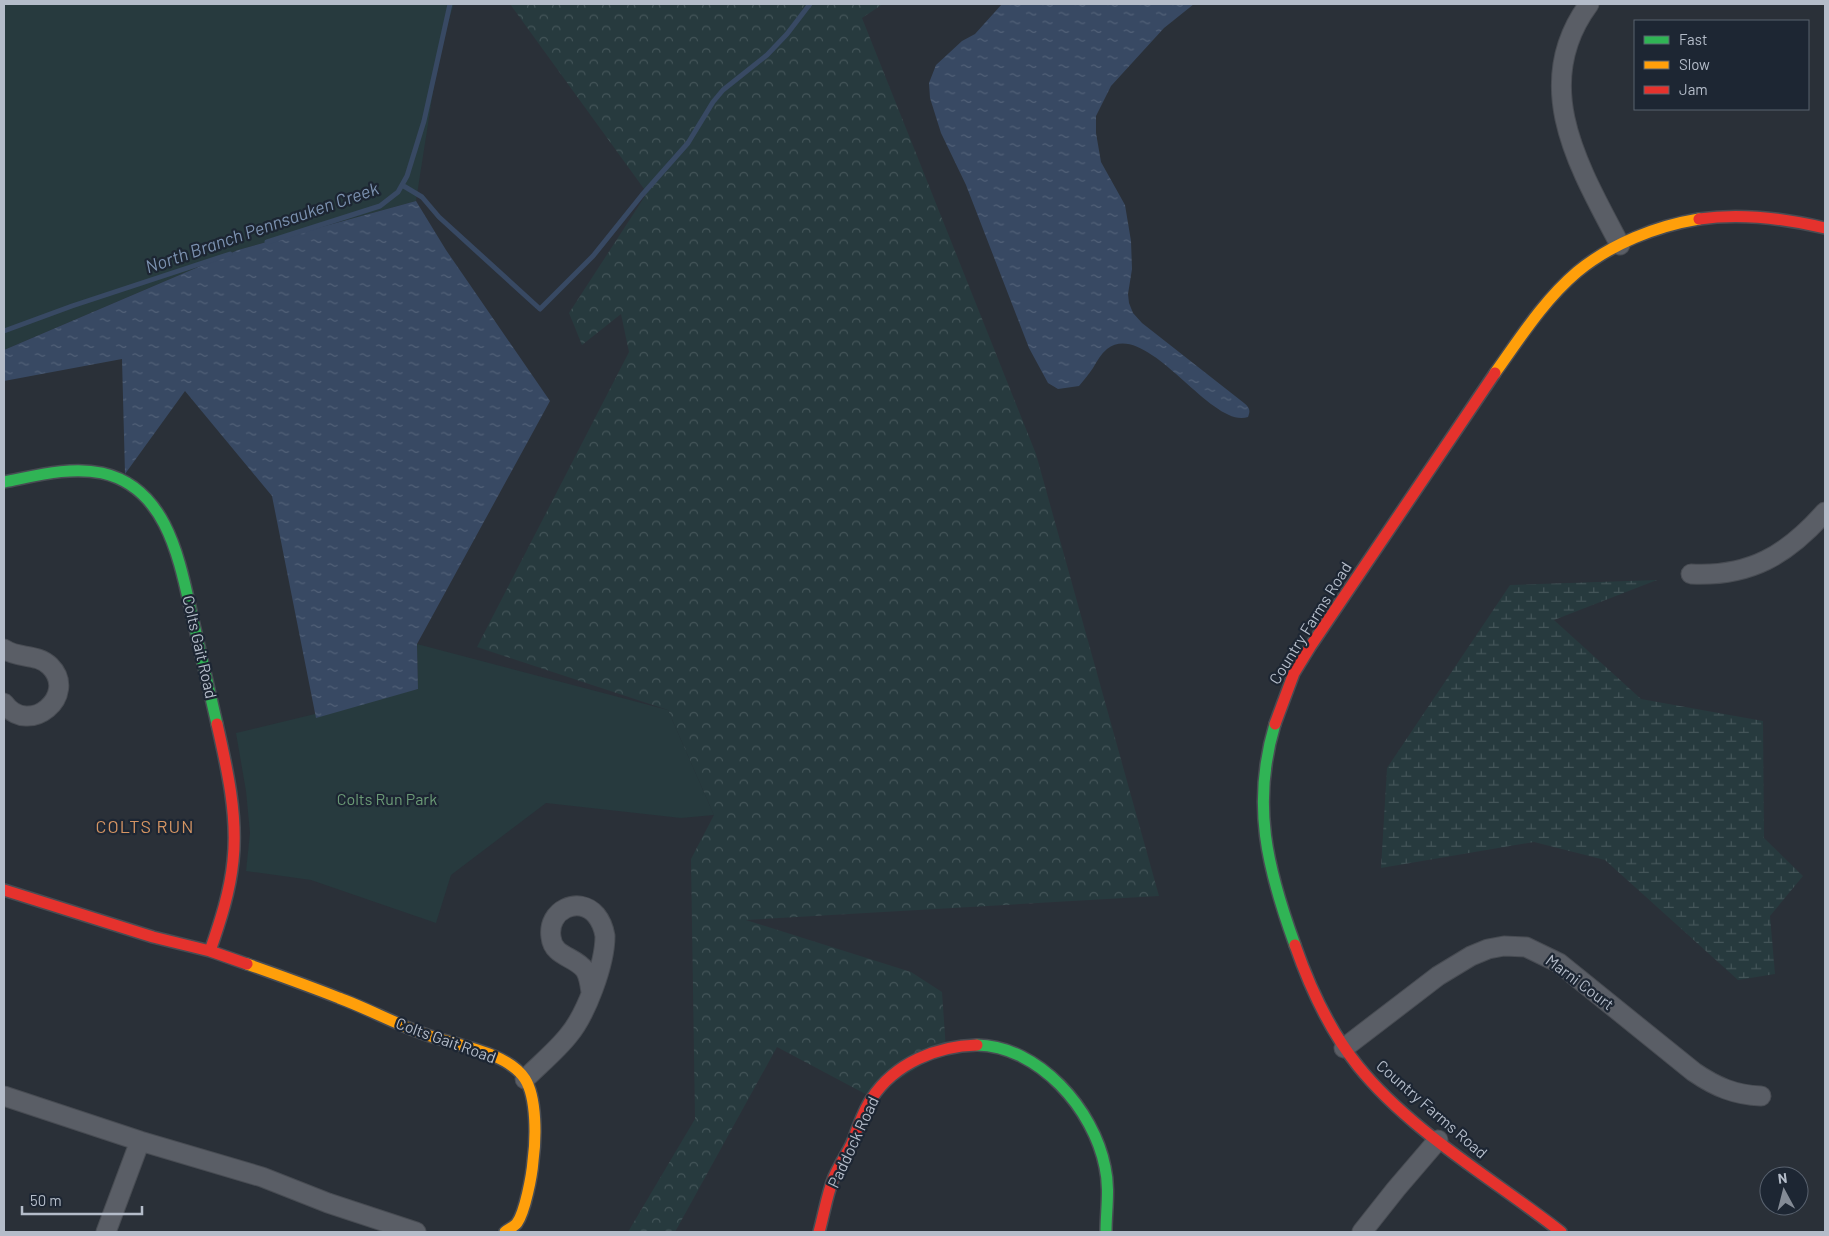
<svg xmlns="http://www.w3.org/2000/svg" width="1829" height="1236" viewBox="0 0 1829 1236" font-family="Barlow,sans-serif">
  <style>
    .green { fill: #273a3e }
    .forest { fill: url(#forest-crowns) }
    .wetland { fill: url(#wetland-marsh) }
    .water { fill: url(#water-ripples) }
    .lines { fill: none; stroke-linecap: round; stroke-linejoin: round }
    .stream { stroke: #384963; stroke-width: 5 }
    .street-casing { stroke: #484c53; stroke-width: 21 }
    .fast-casing { stroke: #484c53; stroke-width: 14 }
    .slow-casing { stroke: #484c53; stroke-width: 14 }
    .jam-casing { stroke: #484c53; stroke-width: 14 }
    .street { stroke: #5a5e66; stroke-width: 19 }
    .fast { stroke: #30b455; stroke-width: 11 }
    .slow { stroke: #ff9f0a; stroke-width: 11 }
    .jam { stroke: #e5322d; stroke-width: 11 }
    .labels { text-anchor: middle; stroke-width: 4.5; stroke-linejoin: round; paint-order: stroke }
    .street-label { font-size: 16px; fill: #b4bcc9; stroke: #1d2633 }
    .park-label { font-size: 16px; fill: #6b9a76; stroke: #1d2633 }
    .water-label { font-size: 18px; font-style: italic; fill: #7c92b1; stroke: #1d2633 }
    .neighbourhood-label { font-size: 18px; letter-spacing: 1px; fill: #d59563; stroke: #1d2633 }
  </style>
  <defs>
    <pattern id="forest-crowns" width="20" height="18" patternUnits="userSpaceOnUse" patternTransform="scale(1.25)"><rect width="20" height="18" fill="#273a3e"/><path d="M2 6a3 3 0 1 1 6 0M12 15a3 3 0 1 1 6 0" fill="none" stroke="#445559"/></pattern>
    <pattern id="wetland-marsh" width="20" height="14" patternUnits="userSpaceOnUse" patternTransform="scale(1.25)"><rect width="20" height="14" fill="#273a3e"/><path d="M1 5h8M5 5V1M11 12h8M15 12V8" fill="none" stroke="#445559"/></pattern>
    <pattern id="water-ripples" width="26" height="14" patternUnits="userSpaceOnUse" patternTransform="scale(1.25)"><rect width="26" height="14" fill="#384963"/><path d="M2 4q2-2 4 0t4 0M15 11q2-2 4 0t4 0" fill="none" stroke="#526178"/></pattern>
  </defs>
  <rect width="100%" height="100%" fill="#2a3038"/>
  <!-- green -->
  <path class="green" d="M 4,4 L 454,4 L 440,47 L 416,201 L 238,250 L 4,350 Z
    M 417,644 L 668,710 L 714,815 L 681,818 L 546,803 L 451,875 L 436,923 L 311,880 L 246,871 L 250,833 L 246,791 L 236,733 L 418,689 Z"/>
  <!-- forest -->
  <path class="forest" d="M 510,4 L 883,4 L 862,18 L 1036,454 L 1159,896 L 746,920 L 911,972 L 942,992 L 946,1050 L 871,1097 L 777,1047 L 675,1232 L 628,1232 L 695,1119 L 691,859 L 714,815 L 668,710 L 477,647 L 629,352 L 621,314 L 582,345 L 569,313 L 647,193 Z"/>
  <!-- wetland -->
  <path class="wetland" d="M 1657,580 L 1554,620 L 1641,699 L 1763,721 L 1764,838 L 1803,876 L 1770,916 L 1775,974 L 1738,980 L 1605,860 L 1534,842 L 1381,868 L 1387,768 L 1510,585 Z"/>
  <!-- water -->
  <path class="water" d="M 1002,4 L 1194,4 L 1164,28 L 1111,86 L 1096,116 L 1096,133 L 1101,162 L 1125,205 L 1131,241 L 1132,269 L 1128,294 L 1129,303 L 1133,313 L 1142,323 L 1244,403 C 1249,407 1251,410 1248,417 C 1211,430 1147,318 1107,349 C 1101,354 1097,361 1093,368 C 1089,374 1084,380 1079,386 L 1058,389 L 1048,383 L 1029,348 L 966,185 L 941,133 L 930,98 L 929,83 L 936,65 L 962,41 L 975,34 Z
    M 416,201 L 446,250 L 550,401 L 417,644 L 418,689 L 316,718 L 272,496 L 185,391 L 125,474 L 122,359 L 4,381 L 4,350 L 238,250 Z"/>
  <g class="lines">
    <!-- stream -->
    <path class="stream" d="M 402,185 L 422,197 L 439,217 L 540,309 L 593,256 L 642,195 L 688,143 L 713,102 L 723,90 L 767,55 L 787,34 L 810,4
      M 267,242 L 380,206 L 398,192 L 407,176 L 424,121 L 450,4
      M 4,331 L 72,306 L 230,254"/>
    <defs>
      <path id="street" d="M 1589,4 C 1529,85 1579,167 1620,245
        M 1691,574 C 1750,577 1787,555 1825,512
        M 4,649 C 18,659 37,653 50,666 C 79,695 29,738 4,703
        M 1344,1048 L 1438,976 L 1471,956 L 1488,949 L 1504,946 L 1526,947 L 1559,963 L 1694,1072 C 1716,1087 1735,1095 1761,1096
        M 525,1079 C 539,1065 556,1051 568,1036 C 586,1015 605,964 605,936 C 604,930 601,921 596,915 C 579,895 547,910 551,937 C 553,957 575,956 585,970 C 589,976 590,985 591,992
        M 4,1096 L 140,1141 L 262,1177 L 328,1203 L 416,1232
        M 106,1232 L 140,1141
        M 1362,1232 L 1396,1189 L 1438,1140"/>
      <path id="fast" d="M 4,482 C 35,476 70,466 102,473 C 169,488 180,564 193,620 C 201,654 209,689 217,724
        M 1275,724 C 1251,804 1267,868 1295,945
        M 977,1045 C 1039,1046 1094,1110 1105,1167 C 1110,1189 1106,1210 1106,1232"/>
      <path id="slow" d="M 1495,373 C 1520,338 1544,300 1577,272 C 1611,244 1656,226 1699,219
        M 247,964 C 278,975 309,986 339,998 C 366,1008 392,1022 419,1032 C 450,1045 506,1050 525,1079 C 537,1098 536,1139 533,1161 C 532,1175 525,1212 517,1223 C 515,1226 509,1229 505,1232"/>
      <path id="jam" d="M 1699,219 C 1742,213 1783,218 1825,228
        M 1275,724 L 1294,673 L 1310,647 L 1495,373
        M 4,890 L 153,937 L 210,951 L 247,964
        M 1295,945 C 1310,988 1329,1030 1358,1066 C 1411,1132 1495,1180 1561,1232
        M 210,951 C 220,922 230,892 233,861 C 238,816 227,768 217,724
        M 819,1232 C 824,1214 827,1194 834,1177 C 839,1165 847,1154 852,1143 C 858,1127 863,1111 872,1098 C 895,1063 937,1046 977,1045"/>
    </defs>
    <!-- street casing -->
    <use href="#street" class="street-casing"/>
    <!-- fast casing -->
    <use href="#fast" class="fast-casing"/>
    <!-- slow casing -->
    <use href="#slow" class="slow-casing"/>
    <!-- jam casing -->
    <use href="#jam" class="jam-casing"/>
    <!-- street -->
    <use href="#street" class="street"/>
    <!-- fast -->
    <use href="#fast" class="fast"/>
    <!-- slow -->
    <use href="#slow" class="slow"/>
    <!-- jam -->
    <use href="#jam" class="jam"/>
  </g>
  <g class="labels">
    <!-- street labels -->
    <g class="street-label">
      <text transform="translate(1310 623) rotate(-58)" y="6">Country Farms Road</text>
      <text transform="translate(200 647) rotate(77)" y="6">Colts Gait Road</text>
      <text transform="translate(1580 982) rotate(37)" y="6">Marni Court</text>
      <text transform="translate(446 1040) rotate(20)" y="6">Colts Gait Road</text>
      <text transform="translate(1432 1109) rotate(41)" y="6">Country Farms Road</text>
      <text transform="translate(853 1142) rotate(-65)" y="6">Paddock Road</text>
    </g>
    <!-- park labels -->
    <g class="park-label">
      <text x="387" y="805">Colts Run Park</text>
    </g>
    <!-- water labels -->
    <g class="water-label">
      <text transform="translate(262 228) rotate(-19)" y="6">North Branch Pennsauken Creek</text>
    </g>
    <!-- neighbourhood labels -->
    <g class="neighbourhood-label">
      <text x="145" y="833">COLTS RUN</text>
    </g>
  </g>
  <!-- border -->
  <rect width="1829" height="1236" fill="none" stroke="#b4bcc9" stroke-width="10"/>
  <!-- legend -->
  <rect x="1634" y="20" width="175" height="90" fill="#1d2633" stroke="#59626f"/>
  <rect x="1644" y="36" width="25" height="8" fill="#30b455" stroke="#59626f"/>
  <text x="1679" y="45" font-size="15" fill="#b4bcc9">Fast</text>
  <rect x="1644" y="61" width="25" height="8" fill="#ff9f0a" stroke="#59626f"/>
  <text x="1679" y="70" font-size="15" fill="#b4bcc9">Slow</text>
  <rect x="1644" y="86" width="25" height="8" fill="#e5322d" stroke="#59626f"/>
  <text x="1679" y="95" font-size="15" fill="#b4bcc9">Jam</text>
  <!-- north arrow -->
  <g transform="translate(1784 1191) rotate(353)"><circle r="24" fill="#1d2633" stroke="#59626f"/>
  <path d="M0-4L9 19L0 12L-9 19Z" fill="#848b96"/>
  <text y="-8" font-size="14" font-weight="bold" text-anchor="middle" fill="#b4bcc9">N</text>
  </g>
  <!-- scale -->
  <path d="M22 1206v8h120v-8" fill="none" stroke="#b4bcc9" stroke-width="2.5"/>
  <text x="30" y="1206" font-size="15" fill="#b4bcc9" stroke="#1d2633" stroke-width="4" paint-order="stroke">50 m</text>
</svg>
